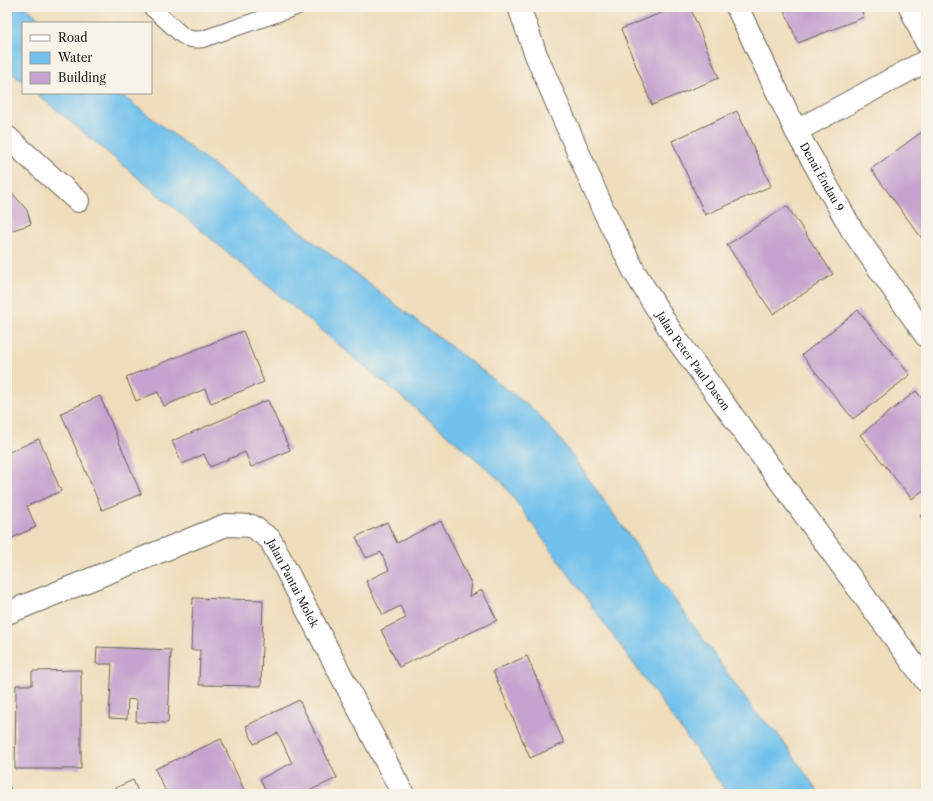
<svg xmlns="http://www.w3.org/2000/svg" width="933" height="801" viewBox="0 0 933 801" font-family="'Libre Caslon Text',serif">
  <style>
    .water { fill: #71c1ec; stroke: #466e84 }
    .building { fill: #c5a3ce }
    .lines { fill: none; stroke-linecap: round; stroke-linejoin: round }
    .lane-casing { stroke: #666054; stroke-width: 18 }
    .street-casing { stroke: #666054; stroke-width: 24 }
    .lane { stroke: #fff; stroke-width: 16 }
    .street { stroke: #fff; stroke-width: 22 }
    .labels { text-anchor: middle; stroke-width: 3.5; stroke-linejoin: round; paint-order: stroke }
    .street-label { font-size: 11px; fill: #1c1c1c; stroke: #f7f3e8 }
  </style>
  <rect width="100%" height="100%" fill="#f7f3e8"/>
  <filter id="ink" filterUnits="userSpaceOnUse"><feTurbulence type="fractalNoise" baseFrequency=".025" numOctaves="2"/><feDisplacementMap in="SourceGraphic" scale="8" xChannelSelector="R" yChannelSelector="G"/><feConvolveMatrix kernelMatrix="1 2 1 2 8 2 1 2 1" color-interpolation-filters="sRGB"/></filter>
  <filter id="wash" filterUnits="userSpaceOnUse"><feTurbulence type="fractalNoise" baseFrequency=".012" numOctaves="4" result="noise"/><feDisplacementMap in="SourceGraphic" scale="16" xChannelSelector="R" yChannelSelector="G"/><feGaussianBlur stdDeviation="0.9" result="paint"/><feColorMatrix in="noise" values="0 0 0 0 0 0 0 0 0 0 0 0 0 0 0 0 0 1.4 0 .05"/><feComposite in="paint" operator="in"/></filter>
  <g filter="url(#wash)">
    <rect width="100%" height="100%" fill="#efddbb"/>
    <!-- water -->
    <path class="water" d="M 7,7 L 26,7 L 43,23 L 23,23 L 23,82 L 7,69 Z
      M 36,93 L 119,93 L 535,411 L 560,439 L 755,712 L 777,733 L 820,794 L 728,794 L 501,481 L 470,454 Z"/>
    <g id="blocks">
      <!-- building -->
      <path class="building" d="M 676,7 L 690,7 L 719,78 L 652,105 L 621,29 Z
        M 783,7 L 860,7 L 864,17 L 798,43 Z
        M 737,111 L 771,186 L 705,215 L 672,141 Z
        M 926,129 L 926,244 L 871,169 Z
        M 7,187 L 27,210 L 31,224 L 7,232 Z
        M 787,206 L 833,274 L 773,314 L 727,245 Z
        M 858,310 L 910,375 L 853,419 L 802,355 Z
        M 243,331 L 264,382 L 211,403 L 205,389 L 164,406 L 158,392 L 136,401 L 126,377 Z
        M 916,391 L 926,403 L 926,488 L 912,499 L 860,435 Z
        M 100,396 L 141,494 L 102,510 L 61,413 Z
        M 268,400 L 290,450 L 251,467 L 245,452 L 210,467 L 204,454 L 182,464 L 172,441 Z
        M 39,439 L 61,491 L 27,506 L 36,527 L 12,538 L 7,527 L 7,453 Z
        M 926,511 L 926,523 L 920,516 Z
        M 441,521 L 471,583 L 469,597 L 482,590 L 497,620 L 399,667 L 381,630 L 406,618 L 400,606 L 383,615 L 366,581 L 389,570 L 381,552 L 366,558 L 356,537 L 387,522 L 397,543 Z
        M 193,598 L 263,600 L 261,686 L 199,685 L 200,650 L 191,650 Z
        M 97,647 L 171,650 L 168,723 L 136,722 L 137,700 L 128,699 L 127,719 L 109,718 L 112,664 L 96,664 Z
        M 527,656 L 564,743 L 530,758 L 493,671 Z
        M 81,670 L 81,769 L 15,769 L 16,685 L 32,685 L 32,671 Z
        M 299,700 L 337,778 L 302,794 L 267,794 L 260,779 L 292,763 L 278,733 L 254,744 L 246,726 Z
        M 221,739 L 246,794 L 167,794 L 155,769 Z
        M 133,780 L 139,794 L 102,794 Z
        M 7,781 L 12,793 L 8,794 L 7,794 Z"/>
    </g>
  </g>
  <g filter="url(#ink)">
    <use href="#blocks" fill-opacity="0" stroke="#666054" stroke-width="1"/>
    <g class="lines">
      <defs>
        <path id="lane" d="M 151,7 L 182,35 C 189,40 195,40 203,39 L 296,7"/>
        <g id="street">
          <path id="s1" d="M 519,7 L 536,55 L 602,207 L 635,273 L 672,333 L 926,681"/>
          <path id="s2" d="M 737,7 L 796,131 L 852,230 L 926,336"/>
          <path d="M 910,7 L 926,42"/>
          <path d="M 796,131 L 926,61"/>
          <path d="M 7,137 L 78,201"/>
          <path id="s3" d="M 7,613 L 226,525 L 252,526 L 270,539 L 403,794"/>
        </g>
      </defs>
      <!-- lane casing -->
      <use href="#lane" class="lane-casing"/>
      <!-- street casing -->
      <use href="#street" class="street-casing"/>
      <!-- lane -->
      <use href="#lane" class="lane"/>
      <!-- street -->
      <use href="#street" class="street"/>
    </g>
  </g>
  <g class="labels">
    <!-- street labels -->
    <g class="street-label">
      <text dy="4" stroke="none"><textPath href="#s2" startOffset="190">Denai Endau 9</textPath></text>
      <text dy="4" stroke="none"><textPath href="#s1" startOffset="396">Jalan Peter Paul Dason</textPath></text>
      <text dy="4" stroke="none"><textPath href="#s3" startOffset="334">Jalan Pantai Molek</textPath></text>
    </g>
  </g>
  <!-- margin -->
  <rect width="933" height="801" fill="none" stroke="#f7f3e8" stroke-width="24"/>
  <!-- legend -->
  <rect x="22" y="22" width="130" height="72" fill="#f7f3e8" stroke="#9f9d96"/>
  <rect x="30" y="35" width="20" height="6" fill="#ffffff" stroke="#9f9d96"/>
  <text x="58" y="42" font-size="12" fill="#1c1c1c">Road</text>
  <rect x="30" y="52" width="20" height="12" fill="#71c1ec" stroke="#9f9d96"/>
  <text x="58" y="62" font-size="12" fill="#1c1c1c">Water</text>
  <rect x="30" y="72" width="20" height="12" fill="#c5a3ce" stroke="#9f9d96"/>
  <text x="58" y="82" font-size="12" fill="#1c1c1c">Building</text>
</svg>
